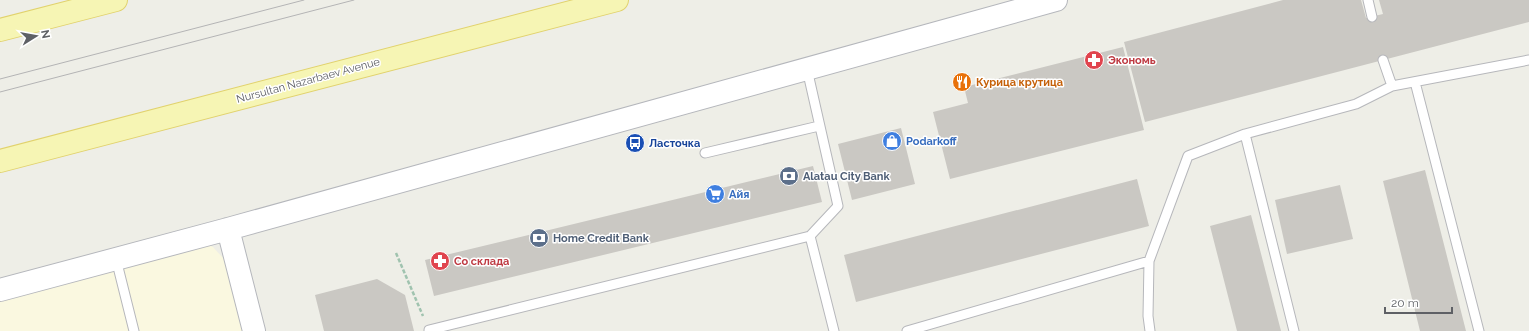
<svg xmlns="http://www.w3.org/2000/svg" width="1529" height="331" viewBox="0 0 1529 331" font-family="Raleway,sans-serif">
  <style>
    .commercial { fill: #faf8e0 }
    .building { fill: #cac8c3 }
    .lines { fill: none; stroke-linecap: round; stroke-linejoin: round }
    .lane-casing { stroke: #b6b7bb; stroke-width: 11 }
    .secondary-casing { stroke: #b5b7bc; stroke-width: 24 }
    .primary-casing { stroke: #e1d26d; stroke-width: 24 }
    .path { stroke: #a0c3af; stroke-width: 2.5; stroke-dasharray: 4 2; stroke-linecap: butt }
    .lane { stroke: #fff; stroke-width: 9 }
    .secondary { stroke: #fff; stroke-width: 22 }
    .primary { stroke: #f6f5b4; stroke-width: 22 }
    .tram { stroke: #b4b4b5; stroke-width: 1 }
    .labels { text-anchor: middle; stroke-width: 3; stroke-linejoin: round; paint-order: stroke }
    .health-label { font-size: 11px; font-weight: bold; fill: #be3a42; stroke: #fff; text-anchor: start }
    .street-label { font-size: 11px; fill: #5e6065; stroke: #fff }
    .food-label { font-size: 11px; font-weight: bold; fill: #c56008; stroke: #fff; text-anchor: start }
    .shop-label { font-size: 11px; font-weight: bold; fill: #366cbe; stroke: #fff; text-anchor: start }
    .transit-label { font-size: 11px; font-weight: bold; fill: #164399; stroke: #fff; text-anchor: start }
    .service-label { font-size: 11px; font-weight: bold; fill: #4e5e75; stroke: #fff; text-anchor: start }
  </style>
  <rect width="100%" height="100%" fill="#eeeee7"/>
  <!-- commercial -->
  <path class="commercial" d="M 207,244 L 213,247 L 224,259 L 243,331 L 0,331 L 0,297 Z"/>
  <!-- building -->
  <path class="building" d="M 1283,0 L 1361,0 L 1366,18 L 1383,14 L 1379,0 L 1529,0 L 1529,22 L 1145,122 L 1124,42 Z
    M 1123,47 L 1144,130 L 950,179 L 933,112 L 968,103 L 964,87 Z
    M 901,128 L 915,184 L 852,200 L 838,144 Z
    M 813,166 L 822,202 L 434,296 L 425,260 Z
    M 1425,170 L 1466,331 L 1420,331 L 1383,181 Z
    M 1137,179 L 1149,226 L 856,302 L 844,255 Z
    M 1340,185 L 1353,239 L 1287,254 L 1275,200 Z
    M 1251,215 L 1281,331 L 1237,331 L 1210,226 Z
    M 377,279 L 405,295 L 414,331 L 324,331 L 315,295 Z"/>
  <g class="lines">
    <defs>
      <path id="lane" d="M 1368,0 L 1372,17
        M 807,69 L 838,206 L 810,236 L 834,331
        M 1415,82 L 1479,331
        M 1392,86 L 1529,60
        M 1245,134 L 1294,331
        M 705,153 L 819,126
        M 116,259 L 134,331
        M 429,331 L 429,330 L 810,236
        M 907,331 L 1149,261
        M 1150,331 L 1148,316 L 1149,261 L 1188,156 L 1245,134 L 1356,104 L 1392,86 L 1383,60"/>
      <path id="secondary" d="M 228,229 L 254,331
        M 0,290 L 228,229 L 1056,0"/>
      <path id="primary" d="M 0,30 L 116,0
        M 0,161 L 617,0"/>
    </defs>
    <!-- lane casing -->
    <use href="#lane" class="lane-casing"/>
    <!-- secondary casing -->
    <use href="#secondary" class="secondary-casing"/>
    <!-- primary casing -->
    <use href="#primary" class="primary-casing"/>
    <!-- path -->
    <path class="path" d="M 396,253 L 423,316"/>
    <!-- lane -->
    <use href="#lane" class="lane"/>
    <!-- secondary -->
    <use href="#secondary" class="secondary"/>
    <!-- primary -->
    <use href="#primary" class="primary"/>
    <!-- tram -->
    <path class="tram" d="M 0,79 L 304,0
      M 0,92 L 354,0"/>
  </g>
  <!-- icons -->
  <defs>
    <symbol id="pharmacy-disc" viewBox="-11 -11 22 22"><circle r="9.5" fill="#e0444e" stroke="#fff"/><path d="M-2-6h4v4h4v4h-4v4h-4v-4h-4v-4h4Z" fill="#fff"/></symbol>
    <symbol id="restaurant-disc" viewBox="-11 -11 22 22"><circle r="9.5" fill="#e8710a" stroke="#fff"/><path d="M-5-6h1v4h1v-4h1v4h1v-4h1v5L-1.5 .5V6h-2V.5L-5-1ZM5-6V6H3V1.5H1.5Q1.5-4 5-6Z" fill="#fff"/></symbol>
    <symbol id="shop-disc" viewBox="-11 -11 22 22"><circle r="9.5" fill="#3f7fe0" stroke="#fff"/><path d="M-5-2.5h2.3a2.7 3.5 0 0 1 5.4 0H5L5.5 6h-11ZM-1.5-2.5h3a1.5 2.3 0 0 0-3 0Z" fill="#fff"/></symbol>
    <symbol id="bus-disc" viewBox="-11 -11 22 22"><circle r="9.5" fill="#1a4fb4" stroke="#fff"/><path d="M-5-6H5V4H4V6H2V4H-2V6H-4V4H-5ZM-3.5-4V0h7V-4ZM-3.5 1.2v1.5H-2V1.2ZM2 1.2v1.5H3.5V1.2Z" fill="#fff"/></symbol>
    <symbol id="bank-disc" viewBox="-11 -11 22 22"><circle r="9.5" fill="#5c6f8a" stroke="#fff"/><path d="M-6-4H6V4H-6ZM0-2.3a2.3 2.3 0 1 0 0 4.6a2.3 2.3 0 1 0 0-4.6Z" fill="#fff"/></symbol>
    <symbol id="supermarket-disc" viewBox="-11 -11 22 22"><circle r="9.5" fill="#3f7fe0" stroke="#fff"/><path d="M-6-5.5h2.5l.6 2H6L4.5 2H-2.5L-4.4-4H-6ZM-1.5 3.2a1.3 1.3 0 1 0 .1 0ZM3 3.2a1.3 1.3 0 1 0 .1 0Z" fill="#fff"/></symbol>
  </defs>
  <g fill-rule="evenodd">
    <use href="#pharmacy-disc" x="1083" y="49" width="22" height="22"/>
    <use href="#restaurant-disc" x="951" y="71" width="22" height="22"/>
    <use href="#shop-disc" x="881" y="130" width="22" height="22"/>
    <use href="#bus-disc" x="624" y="132" width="22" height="22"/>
    <use href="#bank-disc" x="778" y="165" width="22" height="22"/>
    <use href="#supermarket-disc" x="704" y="183" width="22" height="22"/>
    <use href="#bank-disc" x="528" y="227" width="22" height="22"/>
    <use href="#pharmacy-disc" x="429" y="250" width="22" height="22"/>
  </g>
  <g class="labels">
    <!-- health labels -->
    <g class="health-label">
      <text x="1108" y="64">Экономь</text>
      <text x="454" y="265">Со склада</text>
    </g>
    <!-- street labels -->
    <g class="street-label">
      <text transform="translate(308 80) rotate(-15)" y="4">Nursultan Nazarbaev Avenue</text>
    </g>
    <!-- food labels -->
    <g class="food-label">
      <text x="976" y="86">Курица крутица</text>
    </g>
    <!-- shop labels -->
    <g class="shop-label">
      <text x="906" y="145">Podarkoff</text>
      <text x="729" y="198">Айя</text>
    </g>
    <!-- transit labels -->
    <g class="transit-label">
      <text x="649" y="147">Ласточка</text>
    </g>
    <!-- service labels -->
    <g class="service-label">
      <text x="803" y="180">Alatau City Bank</text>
      <text x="553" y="242">Home Credit Bank</text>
    </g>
  </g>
  <!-- north arrow -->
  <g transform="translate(36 36) rotate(79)" stroke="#ffffff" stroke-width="3" paint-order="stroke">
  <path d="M0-3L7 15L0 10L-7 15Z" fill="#5e6065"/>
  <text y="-6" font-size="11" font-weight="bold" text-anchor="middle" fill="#5e6065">N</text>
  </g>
  <!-- scale -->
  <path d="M1385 307v6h67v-6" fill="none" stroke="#5e6065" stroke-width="2"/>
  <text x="1391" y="307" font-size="12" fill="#5e6065" stroke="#ffffff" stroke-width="3" paint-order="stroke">20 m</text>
</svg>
